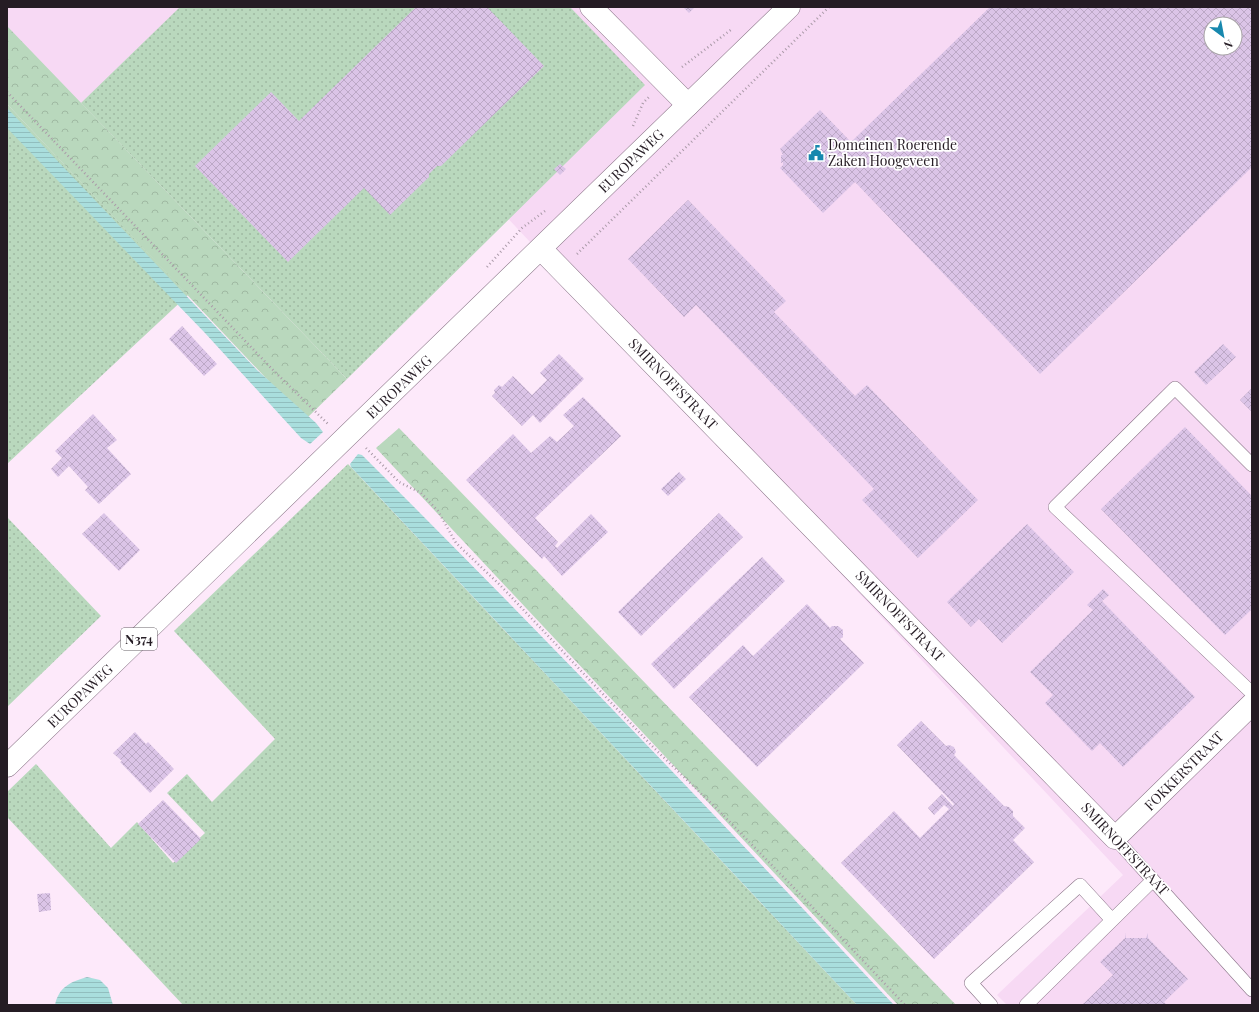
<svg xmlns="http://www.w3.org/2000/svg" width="1259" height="1012" viewBox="0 0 1259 1012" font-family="'Playfair Display',serif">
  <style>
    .built { fill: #f7d9f4; fill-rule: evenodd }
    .grass { fill: url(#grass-dots) }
    .forest { fill: url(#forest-crowns) }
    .water { fill: url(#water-rules) }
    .building { fill: url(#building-cross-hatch); fill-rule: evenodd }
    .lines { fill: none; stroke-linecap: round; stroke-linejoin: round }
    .service-casing { stroke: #887386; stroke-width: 14 }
    .minor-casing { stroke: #887386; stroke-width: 23 }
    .primary-casing { stroke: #887386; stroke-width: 23 }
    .path { stroke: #aa9aa8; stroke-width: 2.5; stroke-dasharray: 1 3; stroke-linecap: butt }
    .service { stroke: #fff; stroke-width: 13 }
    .minor { stroke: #fff; stroke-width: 22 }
    .primary { stroke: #fff; stroke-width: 22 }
    .labels { text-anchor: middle; stroke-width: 3.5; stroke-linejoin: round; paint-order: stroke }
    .shield { fill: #fff; stroke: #666066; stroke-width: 1 }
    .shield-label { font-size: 13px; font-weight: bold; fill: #251c24 }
    .poi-label { font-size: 14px; fill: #251c24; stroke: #fff; text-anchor: start }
    .street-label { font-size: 14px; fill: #251c24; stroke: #fff }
  </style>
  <defs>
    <pattern id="grass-dots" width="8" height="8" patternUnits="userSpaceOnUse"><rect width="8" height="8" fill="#b9d8bd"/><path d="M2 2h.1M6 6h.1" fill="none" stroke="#9fb9a2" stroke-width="1.8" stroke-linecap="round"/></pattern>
    <pattern id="forest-crowns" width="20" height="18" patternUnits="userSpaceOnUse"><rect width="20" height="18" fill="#b9d8bd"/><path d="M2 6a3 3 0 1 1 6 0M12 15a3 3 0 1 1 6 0" fill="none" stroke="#9fb9a2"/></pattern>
    <pattern id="water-rules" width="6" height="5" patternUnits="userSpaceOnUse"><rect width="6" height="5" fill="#a9dedd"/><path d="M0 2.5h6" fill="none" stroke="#91bebe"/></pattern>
    <pattern id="building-cross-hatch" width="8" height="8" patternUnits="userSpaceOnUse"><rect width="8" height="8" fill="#dbc4e7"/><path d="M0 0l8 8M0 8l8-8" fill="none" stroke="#bca8c6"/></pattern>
  </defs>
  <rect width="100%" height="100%" fill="#fde9fa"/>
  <!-- built -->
  <path class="built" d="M 7,7 L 183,7 L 79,113 L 7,37 Z
    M 310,7 L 1252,7 L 1252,1005 L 1007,1005 L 997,995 L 1123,875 ZM 1211,24 L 1235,24 L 1235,48 L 1211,48 Z"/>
  <!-- grass -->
  <path class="grass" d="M 180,7 L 570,7 L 645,85 L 347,379 L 81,103 Z
    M 7,104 L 188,295 L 7,464 Z
    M 348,464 L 857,1005 L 183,1005 L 7,817 L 7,792 L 36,764 L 111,848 L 137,822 L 173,863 L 205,833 L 167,793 L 187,774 L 212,802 L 275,739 L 174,631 Z
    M 7,517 L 101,616 L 7,707 Z"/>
  <!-- forest -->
  <path class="forest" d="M 7,26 L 347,379 L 307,418 L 278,391 L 7,104 Z
    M 399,428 L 956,1005 L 898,1005 L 376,448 Z"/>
  <!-- water -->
  <path class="water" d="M 7,108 L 257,370 L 316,423 L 323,432 L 310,444 L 301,438 L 205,333 L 7,128 Z
    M 358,454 L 362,455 C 543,635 719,819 894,1005 L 857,1005 L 351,467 L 350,464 Z
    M 87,977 L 100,980 L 108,988 L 113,1005 L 55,1005 C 59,987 70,982 87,977 Z"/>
  <!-- building -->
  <path class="building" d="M 416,7 L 487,7 L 544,66 L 441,166 L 437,166 L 429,174 L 429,177 L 390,215 L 364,188 L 288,262 L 195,166 L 271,92 L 299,121 Z
    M 683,7 L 695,7 L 689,13 Z
    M 990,7 L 1252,7 L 1252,167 L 1040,374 L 855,182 L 823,213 L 780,168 L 783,165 L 783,162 L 781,163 L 781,155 L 783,155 L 780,149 L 820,110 L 851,142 ZM 1211,24 L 1235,24 L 1235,48 L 1211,48 Z
    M 560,164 L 566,169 L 560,175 L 554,169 Z
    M 688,200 L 786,301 L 774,312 L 855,396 L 867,385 L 978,500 L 918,558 L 862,500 L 874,489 L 696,305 L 684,317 L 628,259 Z
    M 182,326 L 217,364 L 204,376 L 169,339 Z
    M 1223,344 L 1236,357 L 1206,385 L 1194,372 Z
    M 559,354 L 584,379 L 540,423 L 533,415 L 522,426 L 492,396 L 495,393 L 494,390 L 499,385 L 502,387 L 513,376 L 532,395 L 547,380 L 540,373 Z
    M 1252,388 L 1252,412 L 1240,400 Z
    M 583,397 L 593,407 L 583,417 L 593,407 L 621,436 L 535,518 L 558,542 L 555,546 L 557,548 L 591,514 L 608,532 L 562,576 L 544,556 L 542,559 L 466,480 L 513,434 L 531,453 L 550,436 L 557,442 L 574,426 L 563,415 Z
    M 93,414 L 117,440 L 107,448 L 131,474 L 99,504 L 85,490 L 88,487 L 69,466 L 58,477 L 51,469 L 62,458 L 55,451 Z
    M 1185,427 L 1252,496 L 1252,609 L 1225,635 L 1101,509 Z
    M 679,472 L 686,479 L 668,496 L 661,489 Z
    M 104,513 L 140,550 L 119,571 L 82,534 Z
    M 719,513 L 743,537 L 641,636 L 618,612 Z
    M 1027,524 L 1074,572 L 1002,643 L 979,619 L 971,627 L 947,602 Z
    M 762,557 L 785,581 L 674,689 L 651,664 Z
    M 1103,589 L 1109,595 L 1102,601 L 1195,697 L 1123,767 L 1100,743 L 1092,751 L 1045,703 L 1053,695 L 1030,672 L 1093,610 L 1087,605 Z
    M 807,604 L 830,628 L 832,626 L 838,626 L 843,630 L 843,637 L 840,639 L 864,663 L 757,767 L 689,697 L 743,645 L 753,656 Z
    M 921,721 L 946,746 L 949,745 L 954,747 L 956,752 L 954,755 L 1004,806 L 1009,807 L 1013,811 L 1013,816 L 1025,828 L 1013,840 L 1034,862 L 934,959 L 841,863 L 894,811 L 920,838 L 949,809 L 944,805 L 934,815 L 928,808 L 942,794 L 953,806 L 954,804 L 897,745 Z
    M 135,732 L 146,744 L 148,742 L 174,769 L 150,793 L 120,762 L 122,761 L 113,753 Z
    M 163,800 L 201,839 L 176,863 L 138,824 Z
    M 50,893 L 51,910 L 39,912 L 37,894 Z
    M 1125,933 L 1126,938 L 1146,938 L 1148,933 L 1148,938 L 1188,979 L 1164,1002 L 1167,1005 L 1082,1005 L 1113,975 L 1100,962 L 1125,938 Z"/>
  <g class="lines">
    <defs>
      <path id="service" d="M 1252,465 L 1175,388 L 1055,507 L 1252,693
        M 1115,838 L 1252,990
        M 991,1005 L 971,983 L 1080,885 L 1112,920
        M 1026,1005 L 1153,880"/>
      <path id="minor" d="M 591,7 L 688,105
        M 541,249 L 1115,838 L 1252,704"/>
      <path id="primary" d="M 7,766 L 789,7"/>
    </defs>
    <!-- service casing -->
    <use href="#service" class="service-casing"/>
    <!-- minor casing -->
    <use href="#minor" class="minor-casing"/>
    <!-- primary casing -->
    <use href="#primary" class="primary-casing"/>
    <!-- path -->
    <path class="path" d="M 682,67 L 732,29
      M 7,92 L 273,370 L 328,424
      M 633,126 L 643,103 L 649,97
      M 577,254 L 829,7
      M 487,267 L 522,228 L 545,211
      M 366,448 L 399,482 L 421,493 L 438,511 L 456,543 L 500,585 L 653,747 L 718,810 L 798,892 L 905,1005"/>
    <!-- service -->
    <use href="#service" class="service"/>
    <!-- minor -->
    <use href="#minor" class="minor"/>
    <!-- primary -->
    <use href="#primary" class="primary"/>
  </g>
  <!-- icons -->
  <defs>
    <symbol id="civic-bare" viewBox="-9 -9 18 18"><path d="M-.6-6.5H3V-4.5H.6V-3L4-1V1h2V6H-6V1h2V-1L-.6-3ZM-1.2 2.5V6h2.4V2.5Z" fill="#1788ae" stroke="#fff" stroke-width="2.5" paint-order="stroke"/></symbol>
  </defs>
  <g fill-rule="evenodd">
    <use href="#civic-bare" x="805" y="142" width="22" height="22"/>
  </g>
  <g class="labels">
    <!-- shield labels -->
    <rect class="shield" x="121" y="628" width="36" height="22" rx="3"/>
    <g class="shield-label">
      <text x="139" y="644">N374</text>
    </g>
    <!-- poi labels -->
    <g class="poi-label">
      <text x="828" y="150">Domeinen Roerende<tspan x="828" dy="16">Zaken Hoogeveen</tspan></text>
    </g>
    <!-- street labels -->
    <g class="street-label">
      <text transform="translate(631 161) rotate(-44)" y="5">EUROPAWEG</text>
      <text transform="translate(673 384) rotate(46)" y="5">SMIRNOFFSTRAAT</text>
      <text transform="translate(399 387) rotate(-44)" y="5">EUROPAWEG</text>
      <text transform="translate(900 616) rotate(46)" y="5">SMIRNOFFSTRAAT</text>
      <text transform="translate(80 696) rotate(-44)" y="5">EUROPAWEG</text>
      <text transform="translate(1184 771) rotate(-45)" y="5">FOKKERSTRAAT</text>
      <text transform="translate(1125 849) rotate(47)" y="5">SMIRNOFFSTRAAT</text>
    </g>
  </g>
  <!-- border -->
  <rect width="1259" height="1012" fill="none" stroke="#251c24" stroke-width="16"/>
  <!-- north arrow -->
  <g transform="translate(1223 36) rotate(148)"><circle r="19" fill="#ffffff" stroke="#a8a4a7"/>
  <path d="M0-3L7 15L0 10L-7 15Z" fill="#1788ae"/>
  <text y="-6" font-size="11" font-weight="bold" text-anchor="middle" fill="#251c24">N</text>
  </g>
</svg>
